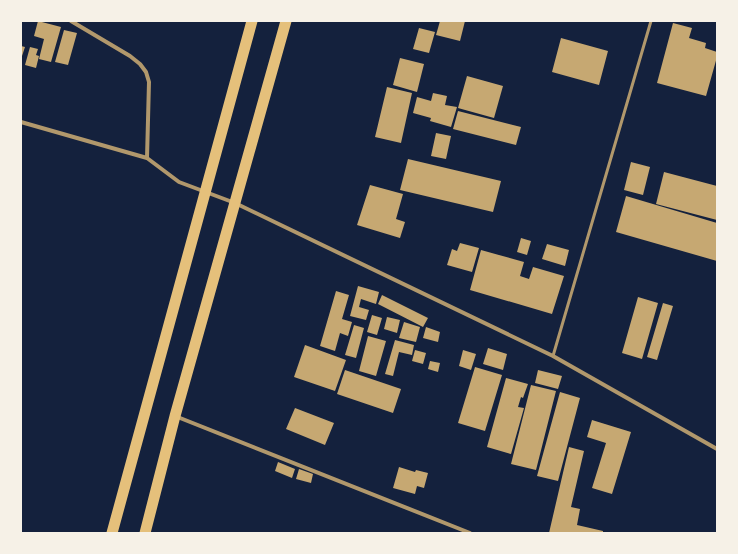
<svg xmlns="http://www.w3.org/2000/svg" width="738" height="554" viewBox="0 0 738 554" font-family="Jost,sans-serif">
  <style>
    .building { fill: #c6a872 }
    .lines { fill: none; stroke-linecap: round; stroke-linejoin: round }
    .service { stroke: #b1986c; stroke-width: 3 }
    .minor { stroke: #b1986c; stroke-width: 4 }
    .trunk { stroke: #e5c07b; stroke-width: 11 }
  </style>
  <rect width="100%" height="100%" fill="#14213d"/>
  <!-- building -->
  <path class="building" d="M 38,21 L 61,27 L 51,62 L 39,59 L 44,39 L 34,36 Z
    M 440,21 L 465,21 L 460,41 L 436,35 Z
    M 673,23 L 692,28 L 689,38 L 706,43 L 705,48 L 717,52 L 717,57 L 706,96 L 657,83 Z
    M 419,28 L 435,32 L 429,53 L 413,49 Z
    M 64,30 L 77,33 L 68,65 L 55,62 Z
    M 561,38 L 608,51 L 599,85 L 552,72 Z
    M 21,46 L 25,47 L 21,59 Z
    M 30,47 L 38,49 L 36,55 L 39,56 L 36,68 L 25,65 Z
    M 400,58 L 424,64 L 417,92 L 393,85 Z
    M 467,76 L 503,86 L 494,118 L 458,108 Z
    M 387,87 L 412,93 L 401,143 L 375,137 Z
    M 433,93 L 447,96 L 445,105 L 457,107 L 451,127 L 430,121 L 431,118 L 413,113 L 417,97 L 431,101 Z
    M 458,111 L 521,127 L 516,145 L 453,129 Z
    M 436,133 L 451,136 L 446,159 L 431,156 Z
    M 408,159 L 501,181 L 493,212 L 400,190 Z
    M 631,162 L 650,167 L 643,195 L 624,190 Z
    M 664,172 L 717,186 L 717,220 L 656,204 Z
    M 370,185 L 403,194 L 396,219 L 405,222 L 400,238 L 357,225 Z
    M 626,196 L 717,223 L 717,261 L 616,232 Z
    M 521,238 L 531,241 L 527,255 L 517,252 Z
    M 460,243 L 479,248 L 472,272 L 447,265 L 452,249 L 457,251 Z
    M 547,244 L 569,250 L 565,266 L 542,259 Z
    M 481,250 L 524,262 L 520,276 L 529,279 L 533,267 L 564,276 L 552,314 L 470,290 Z
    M 358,286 L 379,292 L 376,304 L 361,299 L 359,307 L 369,310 L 366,320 L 350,316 Z
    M 336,291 L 349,295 L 342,319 L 352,322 L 348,336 L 340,333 L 335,351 L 320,346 Z
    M 382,295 L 428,318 L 423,327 L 378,304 Z
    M 638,297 L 658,303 L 642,359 L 622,353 Z
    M 663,303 L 673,306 L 657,360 L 647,357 Z
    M 372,315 L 382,318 L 377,335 L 367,332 Z
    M 387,317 L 400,320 L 397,333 L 384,329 Z
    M 404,322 L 420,327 L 416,342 L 399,338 Z
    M 354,325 L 364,328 L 356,358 L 345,355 Z
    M 426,327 L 440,332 L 438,342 L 423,338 Z
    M 368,336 L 386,341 L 376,376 L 359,371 Z
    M 395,340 L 414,345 L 412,355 L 399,352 L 393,376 L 385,374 Z
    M 305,345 L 346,360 L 335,391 L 294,377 Z
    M 488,348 L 507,354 L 503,370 L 483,364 Z
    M 415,350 L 426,353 L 423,364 L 412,361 Z
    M 463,350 L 476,354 L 471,370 L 459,366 Z
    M 430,361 L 440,363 L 438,372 L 428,369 Z
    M 475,367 L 502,375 L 485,431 L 458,423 Z
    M 345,370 L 401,389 L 393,413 L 337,394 Z
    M 538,370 L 562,376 L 558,389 L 535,383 Z
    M 506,378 L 528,384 L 523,398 L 521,397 L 518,407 L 524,408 L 511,454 L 487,447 Z
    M 531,385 L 556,391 L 536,470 L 511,464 Z
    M 560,392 L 580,398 L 558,481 L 537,476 Z
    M 295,408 L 334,423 L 325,445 L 286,429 Z
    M 592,420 L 631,432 L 612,494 L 592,488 L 606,443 L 587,437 Z
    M 569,447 L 584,451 L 571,507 L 580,509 L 577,525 L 603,531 L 603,533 L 549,533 Z
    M 278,462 L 295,469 L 292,478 L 275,471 Z
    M 399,467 L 415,472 L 416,470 L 428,473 L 424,488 L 417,486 L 415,494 L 393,488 Z
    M 299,469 L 313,474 L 311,483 L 296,479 Z"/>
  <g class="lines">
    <!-- service -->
    <path class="service" d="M 553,356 L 651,21"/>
    <!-- minor -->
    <path class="minor" d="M 71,21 L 130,56 L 140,64 L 146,72 L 149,82 L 147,158
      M 21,122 L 147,158 L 179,182 L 235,203 L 553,356 L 717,449
      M 175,416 L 470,533"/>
    <!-- trunk -->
    <path class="trunk" d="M 112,533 L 252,21
      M 145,533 L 175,416 L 286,21"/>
  </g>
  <!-- border -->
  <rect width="738" height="554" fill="none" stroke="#f6f1e7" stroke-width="44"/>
</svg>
